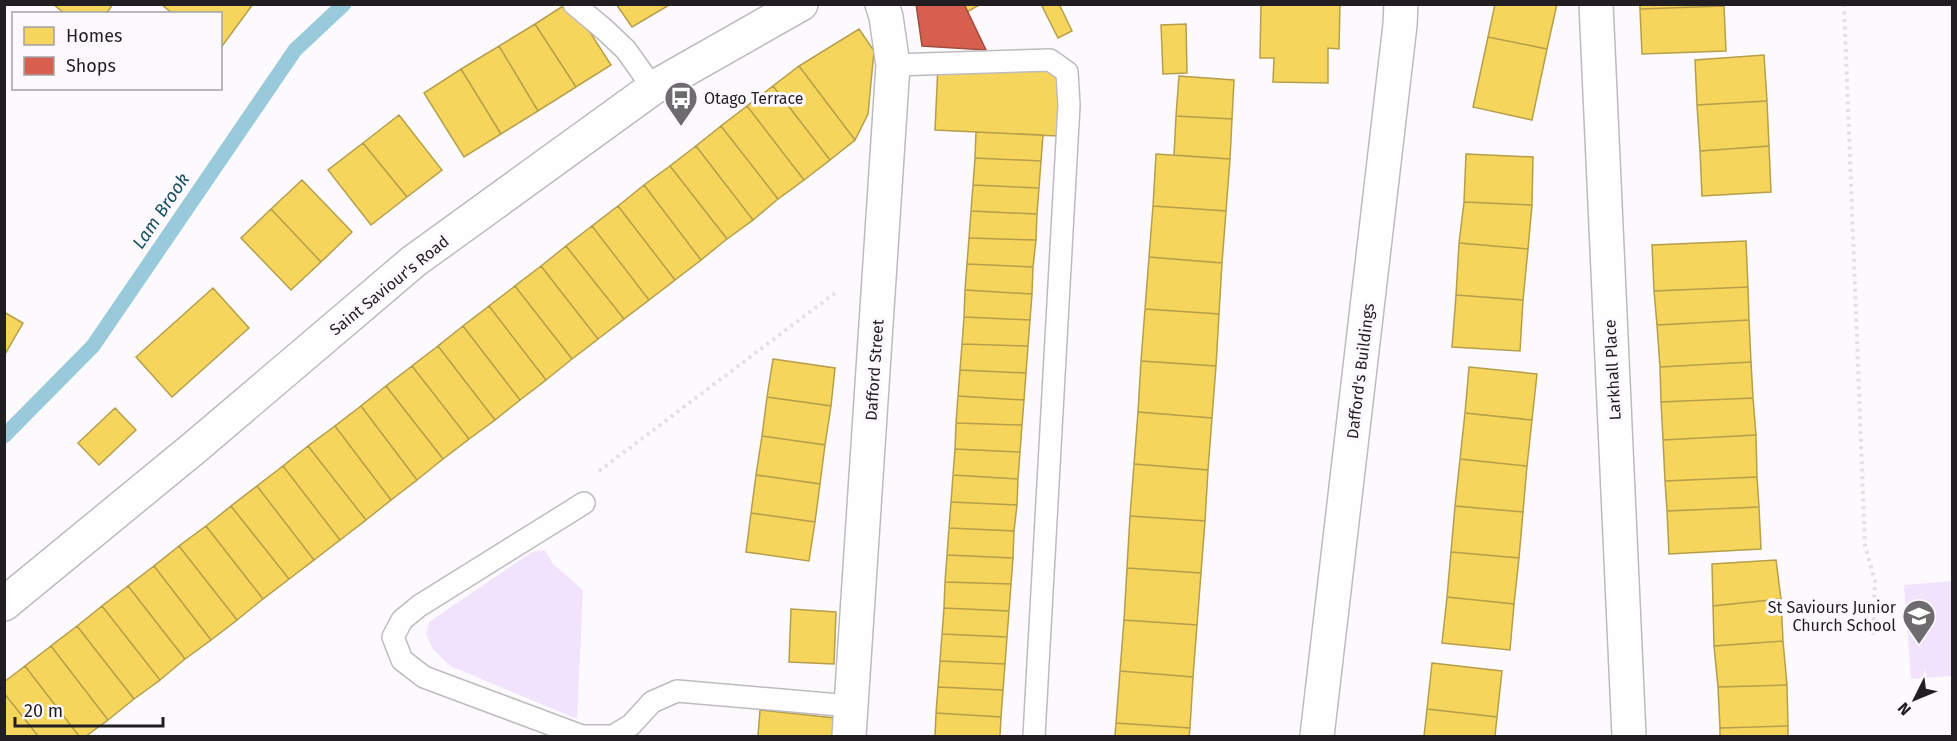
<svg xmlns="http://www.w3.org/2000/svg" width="1957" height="741" viewBox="0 0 1957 741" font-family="'Fira Sans',sans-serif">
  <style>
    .green { fill: #f2e3fc }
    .homes { fill: #f6d55c; stroke: #b69e4b; stroke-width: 1.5 }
    .shops { fill: #d6604d; stroke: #a04c40; stroke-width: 1.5 }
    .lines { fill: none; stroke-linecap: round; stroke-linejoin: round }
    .stream { stroke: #99cadc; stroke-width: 15 }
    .lane-casing { stroke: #bdbbbe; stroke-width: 24 }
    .street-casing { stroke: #bdbbbe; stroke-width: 36 }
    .path { stroke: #e2e0e2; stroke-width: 4; stroke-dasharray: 3 4.5; stroke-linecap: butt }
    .lane { stroke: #fffeff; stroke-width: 21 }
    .street { stroke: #fffeff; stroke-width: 33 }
    .labels { text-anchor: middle; stroke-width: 6; stroke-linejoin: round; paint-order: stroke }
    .poi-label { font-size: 16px; fill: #211e22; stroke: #fcf9fe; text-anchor: start }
    .street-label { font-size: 16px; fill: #211e22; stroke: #fcf9fe }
    .water-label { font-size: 18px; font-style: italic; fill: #175163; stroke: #fcf9fe }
  </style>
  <rect width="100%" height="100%" fill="#fcfafd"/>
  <!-- green -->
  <path class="green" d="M 545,550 L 553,564 L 583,590 L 577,719 L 450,666 L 433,649 L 426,634 L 429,622 L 532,552 Z
    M 1952,581 L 1952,676 L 1911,679 L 1904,585 Z"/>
  <!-- homes -->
  <path class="homes" d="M 53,4 L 113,4 L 106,14 L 65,14 Z
    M 161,4 L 253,4 L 220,49 L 220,14 L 173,14 Z
    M 566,4 L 572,4 L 611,65 L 576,87 L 535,24 Z
    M 616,4 L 671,4 L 632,27 Z
    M 964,4 L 981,4 L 967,12 Z
    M 1041,4 L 1059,4 L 1072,31 L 1058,38 Z
    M 1261,4 L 1340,4 L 1339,49 L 1328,48 L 1328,83 L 1273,82 L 1274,58 L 1260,58 Z
    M 1495,4 L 1557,4 L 1547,49 L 1488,37 Z
    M 1640,4 L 1724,4 L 1724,6 L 1640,9 Z
    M 1724,6 L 1726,51 L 1642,54 L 1640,9 Z
    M 535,24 L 576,87 L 538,111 L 499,46 Z
    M 1186,24 L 1187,73 L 1163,74 L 1161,25 Z
    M 859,29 L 874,51 L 868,114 L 855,140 L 799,66 Z
    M 1488,37 L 1547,49 L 1532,120 L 1473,107 Z
    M 499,46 L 538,111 L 501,134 L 461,69 Z
    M 1764,55 L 1767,101 L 1697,105 L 1695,60 Z
    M 938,65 L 1061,70 L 1058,136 L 935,130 Z
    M 799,66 L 855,140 L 830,160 L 773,86 Z
    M 461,69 L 501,134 L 464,157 L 424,93 Z
    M 1179,76 L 1234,80 L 1232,119 L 1176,116 Z
    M 773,86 L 830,160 L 804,180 L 747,106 Z
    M 1767,101 L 1769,146 L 1700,151 L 1697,105 Z
    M 747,106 L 804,180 L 778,199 L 721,126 Z
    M 399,115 L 442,170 L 407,197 L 363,143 Z
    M 1176,116 L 1232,119 L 1230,159 L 1174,155 Z
    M 721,126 L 778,199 L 753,220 L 696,146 Z
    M 976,132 L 1043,135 L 1041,161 L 975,158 Z
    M 363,143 L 407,197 L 371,225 L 328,170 Z
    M 696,146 L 753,220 L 727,239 L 670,166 Z
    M 1769,146 L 1771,192 L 1702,196 L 1700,151 Z
    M 1156,154 L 1230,159 L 1226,211 L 1153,206 Z
    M 1466,154 L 1533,157 L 1532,205 L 1464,202 Z
    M 975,158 L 1041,161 L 1039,188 L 973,185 Z
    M 670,166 L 727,239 L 701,260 L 644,185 Z
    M 302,180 L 352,232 L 321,262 L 271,209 Z
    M 644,185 L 701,260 L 675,280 L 618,206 Z
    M 973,185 L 1039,188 L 1037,214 L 971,211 Z
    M 1464,202 L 1532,205 L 1528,249 L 1459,243 Z
    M 618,206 L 675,280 L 649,300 L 592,226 Z
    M 1153,206 L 1226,211 L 1222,263 L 1149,257 Z
    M 271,209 L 321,262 L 291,290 L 241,238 Z
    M 971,211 L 1037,214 L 1036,240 L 969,238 Z
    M 592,226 L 649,300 L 624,319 L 566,246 Z
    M 969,238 L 1036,240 L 1033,267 L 967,264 Z
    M 1746,241 L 1748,287 L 1654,291 L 1652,245 Z
    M 1459,243 L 1528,249 L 1523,300 L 1456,295 Z
    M 566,246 L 624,319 L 598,339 L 541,266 Z
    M 1149,257 L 1222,263 L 1219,314 L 1145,309 Z
    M 967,264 L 1033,267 L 1032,294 L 965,290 Z
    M 541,266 L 598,339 L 572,359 L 515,286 Z
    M 515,286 L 572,359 L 546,380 L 489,306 Z
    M 1748,287 L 1749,320 L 1657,325 L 1654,291 Z
    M 213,288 L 249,328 L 172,397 L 136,357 Z
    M 965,290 L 1032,294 L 1030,320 L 964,317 Z
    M 1456,295 L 1523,300 L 1520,351 L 1452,347 Z
    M 489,306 L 546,380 L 520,400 L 463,326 Z
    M 1145,309 L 1219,314 L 1216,366 L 1141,361 Z
    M 4,312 L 23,323 L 4,356 Z
    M 964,317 L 1030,320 L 1028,346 L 962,344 Z
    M 1749,320 L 1751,362 L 1660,367 L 1657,325 Z
    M 463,326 L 520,400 L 495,420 L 438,346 Z
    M 962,344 L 1028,346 L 1026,373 L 960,370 Z
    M 438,346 L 495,420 L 469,439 L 412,366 Z
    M 773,359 L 835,368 L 831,406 L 767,397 Z
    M 1141,361 L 1216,366 L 1212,418 L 1138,412 Z
    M 1751,362 L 1753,398 L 1661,402 L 1660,367 Z
    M 412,366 L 469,439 L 443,459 L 386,386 Z
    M 1469,367 L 1537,374 L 1532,420 L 1465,413 Z
    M 960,370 L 1026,373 L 1024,400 L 958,396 Z
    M 386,386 L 443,459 L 417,480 L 361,406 Z
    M 958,396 L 1024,400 L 1022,425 L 956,423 Z
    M 767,397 L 831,406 L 825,445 L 762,436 Z
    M 1753,398 L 1756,435 L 1663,440 L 1661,402 Z
    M 361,406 L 417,480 L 391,500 L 335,426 Z
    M 115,408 L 136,430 L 99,465 L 78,443 Z
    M 1138,412 L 1212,418 L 1208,470 L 1134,464 Z
    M 1465,413 L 1532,420 L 1527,466 L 1460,459 Z
    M 956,423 L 1022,425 L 1020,452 L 955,449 Z
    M 335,426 L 391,500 L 366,520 L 308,446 Z
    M 1756,435 L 1757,477 L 1665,481 L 1663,440 Z
    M 762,436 L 825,445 L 820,484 L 756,475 Z
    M 308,446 L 366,520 L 340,540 L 283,466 Z
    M 955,449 L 1020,452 L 1018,479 L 953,475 Z
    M 1460,459 L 1527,466 L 1523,512 L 1455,506 Z
    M 1134,464 L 1208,470 L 1205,521 L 1130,516 Z
    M 283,466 L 340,540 L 314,560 L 257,486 Z
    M 756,475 L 820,484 L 815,522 L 751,513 Z
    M 953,475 L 1018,479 L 1017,505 L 951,502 Z
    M 1757,477 L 1759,507 L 1667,511 L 1665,481 Z
    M 257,486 L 314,560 L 289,579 L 231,506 Z
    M 951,502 L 1017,505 L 1014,531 L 949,528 Z
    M 231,506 L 289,579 L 263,599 L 206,526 Z
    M 1455,506 L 1523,512 L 1519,558 L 1451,552 Z
    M 1759,507 L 1761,549 L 1669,554 L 1667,511 Z
    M 751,513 L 815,522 L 809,561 L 746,552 Z
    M 1130,516 L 1205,521 L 1201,573 L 1127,568 Z
    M 206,526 L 263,599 L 237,620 L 179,546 Z
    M 949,528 L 1014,531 L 1013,558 L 947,555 Z
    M 179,546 L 237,620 L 211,640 L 154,566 Z
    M 1451,552 L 1519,558 L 1514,604 L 1447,597 Z
    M 947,555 L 1013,558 L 1011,584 L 945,582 Z
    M 1776,560 L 1781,599 L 1713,606 L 1712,564 Z
    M 154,566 L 211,640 L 185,659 L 128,586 Z
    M 1127,568 L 1201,573 L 1197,625 L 1124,620 Z
    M 945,582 L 1011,584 L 1009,611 L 944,608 Z
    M 128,586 L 185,659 L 160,680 L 102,606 Z
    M 1447,597 L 1514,604 L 1510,650 L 1442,643 Z
    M 1781,599 L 1783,641 L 1714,646 L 1713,606 Z
    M 102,606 L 160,680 L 134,699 L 77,626 Z
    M 944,608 L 1009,611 L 1007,637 L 942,634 Z
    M 791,609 L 836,612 L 834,664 L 789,662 Z
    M 1124,620 L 1197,625 L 1193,677 L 1120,671 Z
    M 77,626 L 134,699 L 108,720 L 51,646 Z
    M 942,634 L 1007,637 L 1005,664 L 940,661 Z
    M 1783,641 L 1787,685 L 1718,687 L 1714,646 Z
    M 51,646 L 108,720 L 86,736 L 79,736 L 25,666 Z
    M 940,661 L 1005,664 L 1003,690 L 938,687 Z
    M 1432,663 L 1502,671 L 1497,717 L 1427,709 Z
    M 25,666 L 79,736 L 38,736 L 4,693 L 4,682 Z
    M 1120,671 L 1193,677 L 1190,728 L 1116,723 Z
    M 1787,685 L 1788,726 L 1720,728 L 1718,687 Z
    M 938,687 L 1003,690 L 1001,717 L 936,713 Z
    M 4,693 L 38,736 L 4,736 Z
    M 1427,709 L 1497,717 L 1495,736 L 1424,736 Z
    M 760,710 L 835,718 L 834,736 L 758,736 Z
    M 936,713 L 1001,717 L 1000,736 L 935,736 Z
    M 1116,723 L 1190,728 L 1189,736 L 1115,736 Z
    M 1788,726 L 1788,736 L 1720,736 L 1720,728 Z"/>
  <!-- shops -->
  <path class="shops" d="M 916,4 L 964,4 L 986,50 L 922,46 Z"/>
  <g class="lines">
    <!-- stream -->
    <path class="stream" d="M 4,436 L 93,346 L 295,50 L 344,4"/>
    <defs>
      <path id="lane" d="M 574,4 L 605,30 L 626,50 L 653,88
        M 893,65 L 1050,60 L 1067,72 L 1069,105 L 1034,736
        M 584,503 L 419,606 L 402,620 L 393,637 L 402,660 L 424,677 L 582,736 L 613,736 L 631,725 L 652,702 L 677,691 L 851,706"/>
      <path id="street" d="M 1596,4 L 1629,736
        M 4,604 L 194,448 L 414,261 L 653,88 L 801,4
        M 849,736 L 893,65 L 886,17 L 882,4
        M 1317,736 L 1400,25 L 1401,4"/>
    </defs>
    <!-- lane casing -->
    <use href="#lane" class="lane-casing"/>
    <!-- street casing -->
    <use href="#street" class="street-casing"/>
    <!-- path -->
    <path class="path" d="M 1844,4 L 1865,546 L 1875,581 L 1873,635
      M 599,471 L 835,293"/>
    <!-- lane -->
    <use href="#lane" class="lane"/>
    <!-- street -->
    <use href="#street" class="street"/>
  </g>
  <!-- icons -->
  <defs>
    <symbol id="bus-pin" viewBox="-11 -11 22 30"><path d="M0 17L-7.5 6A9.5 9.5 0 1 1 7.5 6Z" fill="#6e6b6f" stroke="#fcf9fe"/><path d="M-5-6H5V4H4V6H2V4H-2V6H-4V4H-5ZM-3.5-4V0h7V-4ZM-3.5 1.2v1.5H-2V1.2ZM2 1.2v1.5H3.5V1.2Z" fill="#fff"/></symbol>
    <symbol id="school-pin" viewBox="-11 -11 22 30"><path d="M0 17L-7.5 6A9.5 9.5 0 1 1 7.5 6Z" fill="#6e6b6f" stroke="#fcf9fe"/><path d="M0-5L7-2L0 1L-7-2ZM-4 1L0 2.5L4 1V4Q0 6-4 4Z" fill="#fff"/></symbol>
  </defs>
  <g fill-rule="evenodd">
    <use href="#bus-pin" x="662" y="79" width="38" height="52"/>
    <use href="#school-pin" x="1900" y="597" width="38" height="52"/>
  </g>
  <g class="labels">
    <!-- poi labels -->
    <g class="poi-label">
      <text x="704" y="104">Otago Terrace</text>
      <text x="1896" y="613" text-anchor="end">St Saviours Junior<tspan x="1896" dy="18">Church School</tspan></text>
    </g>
    <!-- street labels -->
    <g class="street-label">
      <text transform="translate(389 285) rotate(-39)" y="6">Saint Saviour's Road</text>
      <text transform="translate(874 370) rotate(-86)" y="6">Dafford Street</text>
      <text transform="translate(1612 370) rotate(-93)" y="6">Larkhall Place</text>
      <text transform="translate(1360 371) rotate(-83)" y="6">Dafford's Buildings</text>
    </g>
    <!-- water labels -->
    <g class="water-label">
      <text transform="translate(161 211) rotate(-56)" y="6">Lam Brook</text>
    </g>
  </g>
  <!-- border -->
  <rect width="1957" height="741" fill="none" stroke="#211e22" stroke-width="12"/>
  <!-- legend -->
  <rect x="12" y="12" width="210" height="78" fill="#fcf9fe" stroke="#a4a1a6" stroke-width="1.5"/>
  <rect x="24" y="27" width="30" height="18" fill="#f6d55c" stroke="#a4a1a6" stroke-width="1.5"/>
  <text x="66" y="42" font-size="18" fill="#211e22">Homes</text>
  <rect x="24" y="57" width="30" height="18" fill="#d6604d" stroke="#a4a1a6" stroke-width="1.5"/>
  <text x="66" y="72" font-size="18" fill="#211e22">Shops</text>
  <!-- north arrow -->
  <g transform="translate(1915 699) rotate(227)" stroke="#fcf9fe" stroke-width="4.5" paint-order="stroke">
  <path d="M0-4.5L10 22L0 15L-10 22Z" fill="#211e22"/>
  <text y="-9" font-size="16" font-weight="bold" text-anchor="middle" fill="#211e22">N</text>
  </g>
  <!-- scale -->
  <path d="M15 717v9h148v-9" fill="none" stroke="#211e22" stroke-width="3"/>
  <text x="24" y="717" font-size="18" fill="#211e22" stroke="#fcf9fe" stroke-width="4.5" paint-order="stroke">20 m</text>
</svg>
